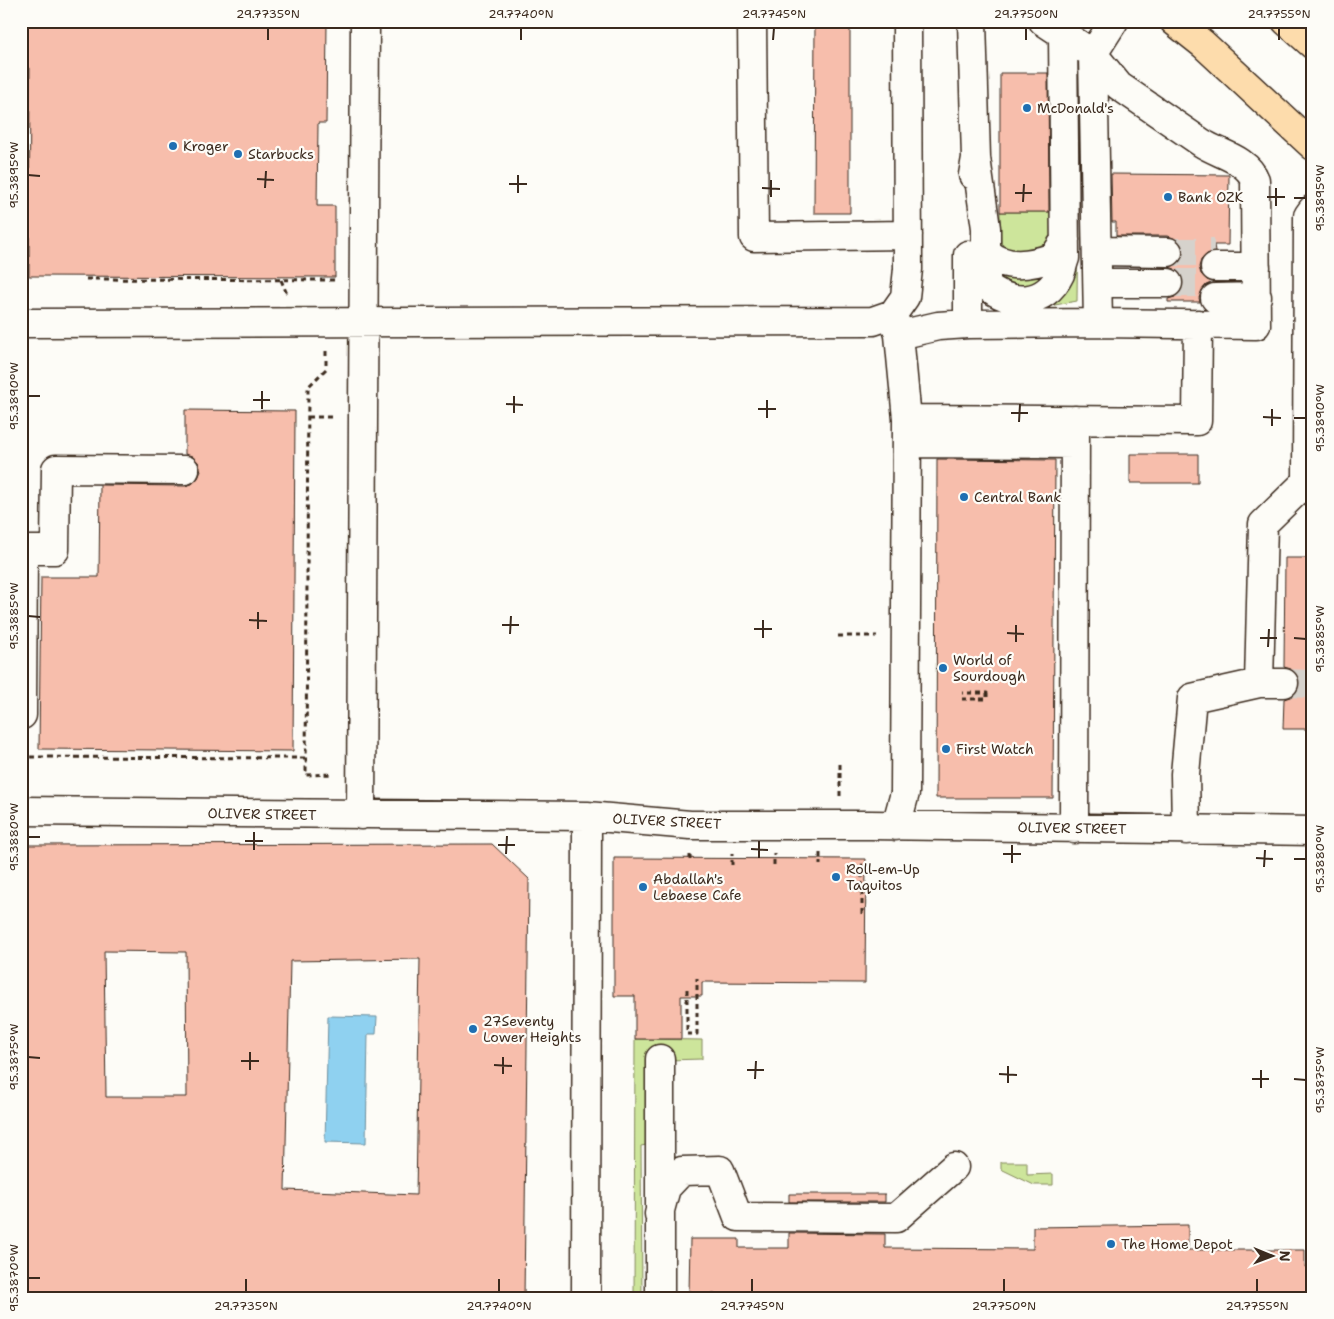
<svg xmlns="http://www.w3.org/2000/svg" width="1334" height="1319" viewBox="0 0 1334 1319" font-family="'Shantell Sans',sans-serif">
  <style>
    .green { fill: #cde59b; stroke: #84885c }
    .water { fill: #8fd1f0; stroke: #6d8e9c }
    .building { fill: #f7beac; stroke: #3b2a1e; fill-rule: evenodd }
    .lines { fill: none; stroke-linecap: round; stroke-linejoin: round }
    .minor-tunnel { stroke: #d6d2cc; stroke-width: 28; stroke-dasharray: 28 14; stroke-linecap: butt }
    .minor-casing { stroke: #3b2a1e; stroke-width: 31 }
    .major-casing { stroke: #3b2a1e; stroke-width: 31 }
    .path { stroke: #3b2a1e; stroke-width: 3; stroke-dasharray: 5 4; stroke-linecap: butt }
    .minor { stroke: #fdfcf7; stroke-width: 28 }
    .major { stroke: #fddcac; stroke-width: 28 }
    .ticks { fill: none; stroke: #3b2a1e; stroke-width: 2 }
    .poi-dot { fill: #1f6fb2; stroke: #fdfcf7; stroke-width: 2 }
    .labels { text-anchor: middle; stroke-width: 4.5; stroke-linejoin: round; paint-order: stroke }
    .poi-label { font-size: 14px; fill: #3b2a1e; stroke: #fdfcf7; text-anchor: start }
    .street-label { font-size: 14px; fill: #3b2a1e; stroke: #fdfcf7 }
    .neatline { fill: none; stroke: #3b2a1e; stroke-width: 2 }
    .ticks-label { font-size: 12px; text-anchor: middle; fill: #3b2a1e }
  </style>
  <rect width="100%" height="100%" fill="#fdfcf7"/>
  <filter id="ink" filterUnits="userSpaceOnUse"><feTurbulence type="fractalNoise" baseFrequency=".02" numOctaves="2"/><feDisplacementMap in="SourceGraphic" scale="10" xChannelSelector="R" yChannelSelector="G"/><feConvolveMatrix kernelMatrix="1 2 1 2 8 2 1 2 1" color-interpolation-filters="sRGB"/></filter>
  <g filter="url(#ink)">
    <!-- green -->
    <path class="green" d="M 1072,103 L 1079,103 L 1077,301 L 1033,309 L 1050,300 Z
      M 1000,212 L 1055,212 L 1050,248 L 1032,255 L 1001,250 Z
      M 994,270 L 1051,274 L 1026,290 L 997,279 Z
      M 635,1039 L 702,1040 L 702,1059 L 668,1060 L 669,1052 L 646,1052 L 646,1145 L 641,1146 L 642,1298 L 634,1298 Z
      M 1001,1162 L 1027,1162 L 1027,1175 L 1053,1174 L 1053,1185 L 1034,1185 L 1001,1169 Z"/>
    <!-- water -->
    <path class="water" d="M 328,1016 L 377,1017 L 376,1034 L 368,1034 L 366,1143 L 325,1142 Z"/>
    <!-- building -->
    <path class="building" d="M 21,21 L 327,21 L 326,123 L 318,123 L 317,206 L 335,206 L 335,277 L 29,276 L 30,68 L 21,68 Z
      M 815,21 L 850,21 L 850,213 L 814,213 Z
      M 1000,73 L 1048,73 L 1049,212 L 1000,212 Z
      M 1111,174 L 1229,175 L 1228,245 L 1214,245 L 1215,251 L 1207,254 L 1201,260 L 1199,267 L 1201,274 L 1207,280 L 1214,282 L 1206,285 L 1202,290 L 1199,298 L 1200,302 L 1168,302 L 1168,299 L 1175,297 L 1181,291 L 1184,283 L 1181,275 L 1175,269 L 1169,267 L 1176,265 L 1181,260 L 1184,253 L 1182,245 L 1176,239 L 1168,236 L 1116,236 L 1116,222 L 1112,222 Z
      M 185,410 L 295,411 L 293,751 L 39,749 L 41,577 L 99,577 L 100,485 L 185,486 L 192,484 L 198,478 L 201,471 L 198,462 L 192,456 L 185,454 Z
      M 1130,454 L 1198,454 L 1198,483 L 1130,483 Z
      M 937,459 L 1055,460 L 1053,798 L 936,798 Z
      M 1285,558 L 1313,558 L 1313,729 L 1283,729 L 1284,699 L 1292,696 L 1298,690 L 1300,683 L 1297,675 L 1291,669 L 1284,667 Z
      M 492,844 L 529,879 L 524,1298 L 21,1298 L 21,845 ZM 104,951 L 186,952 L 187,1097 L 106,1097 ZM 420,959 L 416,1195 L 285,1190 L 290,961 Z
      M 614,858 L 866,859 L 865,983 L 702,982 L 702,996 L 681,996 L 681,1039 L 635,1039 L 635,996 L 614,996 Z
      M 789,1194 L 885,1194 L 885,1202 L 789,1202 Z
      M 1188,1225 L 1188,1250 L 1305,1250 L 1305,1267 L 1313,1267 L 1313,1298 L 715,1298 L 715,1294 L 689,1294 L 690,1239 L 739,1239 L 739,1248 L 789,1248 L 789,1233 L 885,1234 L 885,1248 L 1033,1249 L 1033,1227 Z"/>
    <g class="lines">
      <!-- minor-tunnel -->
      <path class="minor-tunnel" d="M 1168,252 L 1214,252
        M 1168,283 L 1215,283
        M 1284,683 L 1313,684"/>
      <defs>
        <path id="minor" d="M 752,21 L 754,237 L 908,235
          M 972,21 L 976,158 L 973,175
          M 1043,21 L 1093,54 L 1119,86 L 1202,143 C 1219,154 1247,159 1255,180 L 1256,325 L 1098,323 L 1093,54 L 1114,21
          M 976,158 L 986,228 L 986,285 C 1010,306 1045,306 1060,274 C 1062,269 1063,263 1065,258 L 1063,34
          M 1097,251 L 1168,252
          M 987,252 C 1005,270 1031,265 1054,257 L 1065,240
          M 1215,267 L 1256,267
          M 1098,283 L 1168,283
          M 1215,298 L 1257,297
          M 893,314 L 899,335 L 907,419 L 905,793 L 896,826
          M 21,323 L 873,321 L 893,314 L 905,297 L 908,269 L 907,21
          M 968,324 L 968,255
          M 899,335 L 938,326 L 968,324 L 1098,323
          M 907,419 L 1197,421 L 1198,324
          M 907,443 L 1075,444
          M 21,550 L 55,550 L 56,469 L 185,470
          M 1284,683 L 1259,683 L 1263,524 L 1307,481 L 1308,216 L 1313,209
          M 22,715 L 23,550
          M 21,811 L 587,816 L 690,825 L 870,825 L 1313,831
          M 361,815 L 365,21
          M 1074,829 L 1075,420
          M 1186,830 L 1185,774 L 1192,698 L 1259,683
          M 660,1059 L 660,1298
          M 659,1214 L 666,1188 L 682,1171 L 720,1170 L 738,1217 L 896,1218 L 954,1167
          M 586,1298 L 587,816"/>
        <path id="major" d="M 1174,21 L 1203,44 L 1313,146
          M 1286,21 L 1313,45"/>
      </defs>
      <!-- minor casing -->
      <use href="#minor" class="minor-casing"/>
      <!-- major casing -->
      <use href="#major" class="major-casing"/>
      <!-- path -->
      <path class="path" d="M 86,279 L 335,280
        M 281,280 L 287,294
        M 326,351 L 326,369 L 308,387 L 306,775 L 333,774
        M 308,417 L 335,417
        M 838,636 L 877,636
        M 962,699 L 987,699 L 987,693 L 962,693
        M 21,757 L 306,758
        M 840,796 L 840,762
        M 820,853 L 820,865
        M 690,855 L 690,864
        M 732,865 L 732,853
        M 774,865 L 774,853
        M 862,914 L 862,865 L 870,866
        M 687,989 L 687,1034 L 697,1034 L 697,978"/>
      <!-- minor -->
      <use href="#minor" class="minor"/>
      <!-- major -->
      <use href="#major" class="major"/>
    </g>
  </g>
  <!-- ticks -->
  <path class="ticks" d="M 268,40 L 268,28M 521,40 L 521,28M 773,40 L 774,28M 1026,40 L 1026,28M 1279,40 L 1279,28M 28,175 L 40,176M 257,179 L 274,180M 509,184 L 527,184M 265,188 L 266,171M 762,188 L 780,189M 518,193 L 518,175M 1015,193 L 1032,193M 771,197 L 771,180M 1267,197 L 1285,197M 1294,198 L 1306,198M 1023,202 L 1024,184M 1276,206 L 1276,188M 28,396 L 40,396M 253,400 L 270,400M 506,404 L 523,405M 262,409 L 262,391M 758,409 L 776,409M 514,413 L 514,396M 1011,413 L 1028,413M 1263,417 L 1281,418M 767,418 L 767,400M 1294,418 L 1306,418M 1019,422 L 1020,404M 1272,426 L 1272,409M 28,616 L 40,617M 249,620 L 267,621M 502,625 L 519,625M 258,629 L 258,612M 754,629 L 772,629M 1007,633 L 1024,634M 510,634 L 511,616M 763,638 L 763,620M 1260,638 L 1277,638M 1294,638 L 1306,639M 1016,642 L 1016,625M 1268,647 L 1269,629M 28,837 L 40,837M 245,841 L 263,841M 498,845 L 515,845M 751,849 L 768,850M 254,850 L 254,832M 506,854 L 507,836M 1003,854 L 1021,854M 759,858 L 759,841M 1256,858 L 1273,859M 1294,859 L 1306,859M 1012,863 L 1012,845M 1264,867 L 1265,850M 28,1057 L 40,1058M 241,1061 L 259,1061M 494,1065 L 512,1066M 250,1070 L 250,1052M 747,1070 L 764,1070M 503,1074 L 503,1057M 999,1074 L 1017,1075M 755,1079 L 756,1061M 1252,1079 L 1269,1079M 1294,1079 L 1306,1080M 1008,1083 L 1008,1066M 1261,1088 L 1261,1070M 28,1278 L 40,1278M 246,1292 L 246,1279M 499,1292 L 499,1279M 752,1292 L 752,1279M 1004,1292 L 1004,1279M 1257,1292 L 1257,1279"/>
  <!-- markers -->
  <g class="poi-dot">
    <circle cx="1027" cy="108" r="5"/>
    <circle cx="173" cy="146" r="5"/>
    <circle cx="238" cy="154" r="5"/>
    <circle cx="1168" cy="197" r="5"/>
    <circle cx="964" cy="497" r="5"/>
    <circle cx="943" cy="668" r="5"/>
    <circle cx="946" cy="749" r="5"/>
    <circle cx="836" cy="877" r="5"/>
    <circle cx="643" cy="887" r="5"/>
    <circle cx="473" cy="1029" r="5"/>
    <circle cx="1111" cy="1244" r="5"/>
  </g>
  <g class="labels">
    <!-- poi labels -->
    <g class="poi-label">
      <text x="1037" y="113">McDonald's</text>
      <text x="183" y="151">Kroger</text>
      <text x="248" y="159">Starbucks</text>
      <text x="1178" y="202">Bank OZK</text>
      <text x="974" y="502">Central Bank</text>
      <text x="953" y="665">World of<tspan x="953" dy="16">Sourdough</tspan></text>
      <text x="956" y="754">First Watch</text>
      <text x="846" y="874">Roll-em-Up<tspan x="846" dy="16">Taquitos</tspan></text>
      <text x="653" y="884">Abdallah's<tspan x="653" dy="16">Lebaese Cafe</tspan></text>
      <text x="483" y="1026">27Seventy<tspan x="483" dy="16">Lower Heights</tspan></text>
      <text x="1121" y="1249">The Home Depot</text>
    </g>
    <!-- street labels -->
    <g class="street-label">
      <text transform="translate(262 814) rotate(1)" y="5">OLIVER STREET</text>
      <text transform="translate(667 821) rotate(3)" y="5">OLIVER STREET</text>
      <text transform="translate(1072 828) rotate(1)" y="5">OLIVER STREET</text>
    </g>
  </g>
  <!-- margin -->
  <rect width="1334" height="1319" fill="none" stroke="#fdfcf7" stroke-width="55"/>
  <!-- north arrow -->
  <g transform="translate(1272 1256) rotate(91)" stroke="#fdfcf7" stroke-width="4" paint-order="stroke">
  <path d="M0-4L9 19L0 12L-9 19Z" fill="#3b2a1e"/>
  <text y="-8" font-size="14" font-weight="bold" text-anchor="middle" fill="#3b2a1e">N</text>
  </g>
  <rect x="28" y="28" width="1278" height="1264" class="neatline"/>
  <g class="ticks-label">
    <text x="268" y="18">29.7735°N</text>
    <text x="521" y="18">29.7740°N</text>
    <text x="774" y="18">29.7745°N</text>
    <text x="1026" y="18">29.7750°N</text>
    <text x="1279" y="18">29.7755°N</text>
    <text transform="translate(14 175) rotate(-90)" y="4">95.3895°W</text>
    <text transform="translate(1320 198) rotate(-90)" y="4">95.3895°W</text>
    <text transform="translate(14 396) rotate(-90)" y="4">95.3890°W</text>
    <text transform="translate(1320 418) rotate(-90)" y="4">95.3890°W</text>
    <text transform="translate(14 616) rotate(-90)" y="4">95.3885°W</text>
    <text transform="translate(1320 639) rotate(-90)" y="4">95.3885°W</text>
    <text transform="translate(14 837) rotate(-90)" y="4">95.3880°W</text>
    <text transform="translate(1320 859) rotate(-90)" y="4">95.3880°W</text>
    <text transform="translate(14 1057) rotate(-90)" y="4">95.3875°W</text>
    <text transform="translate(1320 1080) rotate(-90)" y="4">95.3875°W</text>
    <text transform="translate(14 1278) rotate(-90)" y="4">95.3870°W</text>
    <text x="246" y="1310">29.7735°N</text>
    <text x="499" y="1310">29.7740°N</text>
    <text x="752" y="1310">29.7745°N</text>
    <text x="1004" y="1310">29.7750°N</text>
    <text x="1257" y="1310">29.7755°N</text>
  </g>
</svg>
